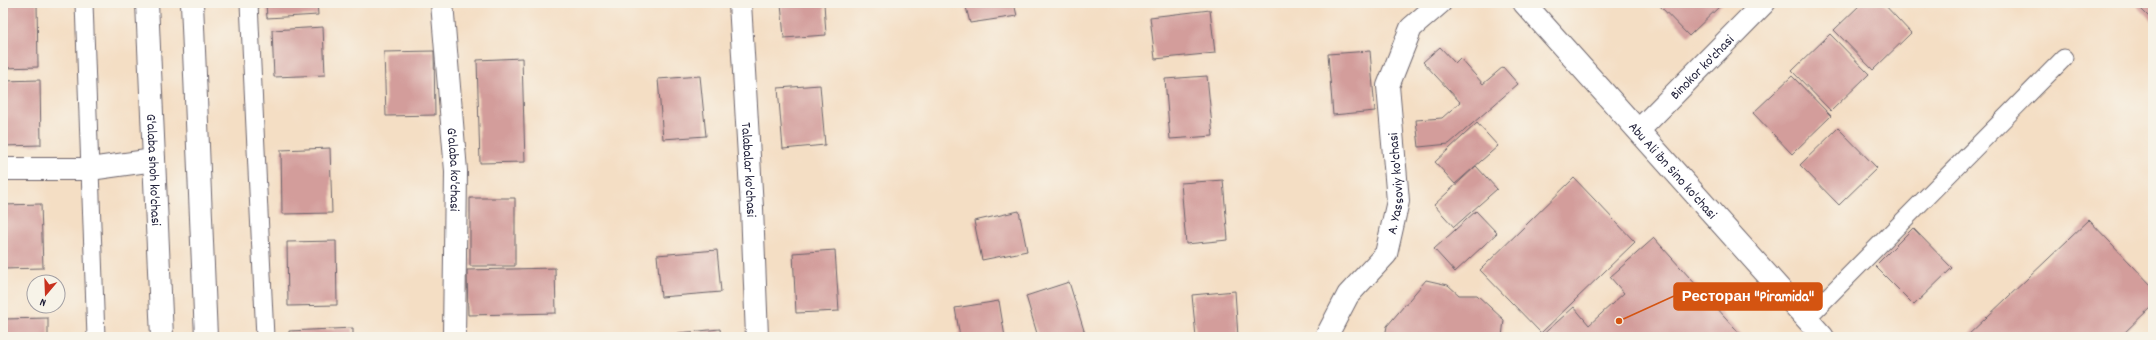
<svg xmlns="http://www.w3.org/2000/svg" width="2156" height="340" viewBox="0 0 2156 340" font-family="Dekko,sans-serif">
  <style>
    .building { fill: #d39d9b }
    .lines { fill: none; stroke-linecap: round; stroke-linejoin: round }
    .lane-casing { stroke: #6c646b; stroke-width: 19 }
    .street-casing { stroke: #6c646b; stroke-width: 24 }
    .primary-casing { stroke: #6c646b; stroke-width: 24 }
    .lane { stroke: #fff; stroke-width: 17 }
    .street { stroke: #fff; stroke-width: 22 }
    .primary { stroke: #fff; stroke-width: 22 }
    .labels { text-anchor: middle; stroke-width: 3; stroke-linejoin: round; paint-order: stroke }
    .street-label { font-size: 14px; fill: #22223b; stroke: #f7f3e8 }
    .leader { fill: none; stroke: #d45411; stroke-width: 1.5 }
    .callout-dot { fill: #d45411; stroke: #f7f3e8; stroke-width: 1.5 }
    .callout { fill: #d45411; stroke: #d45411; stroke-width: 1.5 }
    .callout-label { font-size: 15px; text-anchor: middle; font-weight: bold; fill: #fff }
  </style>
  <rect width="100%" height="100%" fill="#f7f3e8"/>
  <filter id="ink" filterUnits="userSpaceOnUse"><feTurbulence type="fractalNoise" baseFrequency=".025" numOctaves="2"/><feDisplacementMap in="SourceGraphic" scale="8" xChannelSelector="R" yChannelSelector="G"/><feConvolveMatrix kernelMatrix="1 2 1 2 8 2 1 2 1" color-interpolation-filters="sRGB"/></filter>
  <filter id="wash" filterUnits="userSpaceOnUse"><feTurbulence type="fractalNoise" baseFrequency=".012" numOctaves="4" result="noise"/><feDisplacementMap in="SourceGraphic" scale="16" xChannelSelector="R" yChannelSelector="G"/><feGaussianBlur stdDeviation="0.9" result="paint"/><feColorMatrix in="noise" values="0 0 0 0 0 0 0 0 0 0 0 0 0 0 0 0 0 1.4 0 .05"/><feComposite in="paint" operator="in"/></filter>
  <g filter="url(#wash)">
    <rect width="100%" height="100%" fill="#f4dec4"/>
    <g id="blocks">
      <!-- building -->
      <path class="building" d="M 3,3 L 37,3 L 38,67 L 3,68 Z
        M 266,3 L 317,3 L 318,15 L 267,18 Z
        M 781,3 L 824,3 L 826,35 L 784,38 Z
        M 965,3 L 1014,3 L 1017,16 L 970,23 Z
        M 1657,3 L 1723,3 L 1689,36 Z
        M 1862,3 L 1883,3 L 1911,33 L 1873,70 L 1834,30 Z
        M 2135,3 L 2153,3 L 2153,21 Z
        M 1210,10 L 1215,53 L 1155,59 L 1150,17 Z
        M 323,27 L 325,75 L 274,77 L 272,30 Z
        M 1830,34 L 1869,74 L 1831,111 L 1792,71 Z
        M 1440,47 L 1455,63 L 1460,58 L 1483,84 L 1503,67 L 1518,84 L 1449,144 L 1419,147 L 1416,120 L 1442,118 L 1460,102 L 1423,62 Z
        M 434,51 L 435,115 L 386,116 L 384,52 Z
        M 1370,51 L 1375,111 L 1333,115 L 1328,54 Z
        M 522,58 L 525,162 L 480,163 L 477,60 Z
        M 700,76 L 706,136 L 663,139 L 658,79 Z
        M 1207,76 L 1213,136 L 1170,139 L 1165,79 Z
        M 1792,76 L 1831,116 L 1792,154 L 1753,113 Z
        M 40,80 L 41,145 L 3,146 L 3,81 Z
        M 820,85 L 825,145 L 783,149 L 778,88 Z
        M 1477,123 L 1498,146 L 1455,184 L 1435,162 Z
        M 1838,128 L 1877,168 L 1839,205 L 1800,165 Z
        M 330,148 L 332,213 L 282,214 L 281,150 Z
        M 1476,166 L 1497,189 L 1454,227 L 1434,205 Z
        M 1574,178 L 1635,242 L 1541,333 L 1480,270 Z
        M 1223,180 L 1228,240 L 1186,244 L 1181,183 Z
        M 470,198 L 515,198 L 515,266 L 470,266 Z
        M 41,204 L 43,268 L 3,269 L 3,205 Z
        M 1019,211 L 1027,251 L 982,260 L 974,221 Z
        M 1476,211 L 1497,233 L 1455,272 L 1434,249 Z
        M 2089,220 L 2153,287 L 2153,305 L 2120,337 L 1966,337 Z
        M 1913,228 L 1952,268 L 1914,305 L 1875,266 Z
        M 1654,238 L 1743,337 L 1540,337 L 1574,307 L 1589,325 L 1624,293 L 1610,277 Z
        M 336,241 L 337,305 L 288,306 L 287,242 Z
        M 717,250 L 721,292 L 661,297 L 657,255 Z
        M 835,250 L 839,311 L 796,313 L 793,253 Z
        M 555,268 L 556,313 L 468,315 L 467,270 Z
        M 1426,280 L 1448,285 L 1459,295 L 1477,295 L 1504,320 L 1502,337 L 1385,337 L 1387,326 Z
        M 1069,282 L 1086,337 L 1038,337 L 1026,296 Z
        M 1235,291 L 1238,337 L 1196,337 L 1192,295 Z
        M 999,301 L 1005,337 L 960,337 L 955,308 Z
        M 48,318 L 48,337 L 3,337 L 3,319 Z
        M 353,328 L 353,337 L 289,337 L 289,331 Z
        M 720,329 L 721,337 L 678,337 L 678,333 Z"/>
    </g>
  </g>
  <g filter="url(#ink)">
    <use href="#blocks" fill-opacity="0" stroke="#6c646b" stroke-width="1"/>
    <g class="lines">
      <defs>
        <path id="lane" d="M 84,3 L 96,337
          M 249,3 L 265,337
          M 1806,319 L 2064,58"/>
        <g id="street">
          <path id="s1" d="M 442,3 L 456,171 L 454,337"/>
          <path id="s2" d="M 740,3 L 752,208 L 757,337"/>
          <path id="s3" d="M 1524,3 L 1823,337"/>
          <path id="s4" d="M 1639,130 L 1764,3"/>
          <path d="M 3,169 L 90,169 L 154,160"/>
          <path id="s5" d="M 1326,337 L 1348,295 L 1386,254 L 1398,201 L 1388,86 L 1411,28 L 1440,3"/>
        </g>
        <g id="primary">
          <path id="s6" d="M 147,3 L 162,337"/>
          <path d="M 192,3 L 206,337"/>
        </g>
      </defs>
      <!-- lane casing -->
      <use href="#lane" class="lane-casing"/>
      <!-- street casing -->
      <use href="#street" class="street-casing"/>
      <!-- primary casing -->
      <use href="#primary" class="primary-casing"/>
      <!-- lane -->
      <use href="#lane" class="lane"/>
      <!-- street -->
      <use href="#street" class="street"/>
      <!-- primary -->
      <use href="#primary" class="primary"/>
    </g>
  </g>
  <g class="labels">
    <!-- street labels -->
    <g class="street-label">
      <text dy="5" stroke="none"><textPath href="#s4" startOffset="89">Binokor ko'chasi</textPath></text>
      <text dy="5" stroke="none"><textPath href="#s3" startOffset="224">Abu Ali ibn Sino ko'chasi</textPath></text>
      <text dy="5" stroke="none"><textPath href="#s6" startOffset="167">G'alaba shoh ko'chasi</textPath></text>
      <text dy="5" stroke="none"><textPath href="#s1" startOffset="167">G'alaba ko'chasi</textPath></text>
      <text dy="5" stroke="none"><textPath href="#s2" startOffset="167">Talabalar ko'chasi</textPath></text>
      <text dy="5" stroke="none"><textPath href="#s5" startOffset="175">A. Yassoviy ko'chasi</textPath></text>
    </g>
  </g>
  <!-- callouts -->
  <path class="leader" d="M1619 321L1674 296"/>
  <circle class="callout-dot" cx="1619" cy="321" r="4"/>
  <rect class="callout" x="1674" y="283" width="148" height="27" rx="4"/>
  <g class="callout-label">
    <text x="1748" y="301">Ресторан "Piramida"</text>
  </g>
  <!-- margin -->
  <rect width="2156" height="340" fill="none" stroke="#f7f3e8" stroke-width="16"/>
  <!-- north arrow -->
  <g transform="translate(46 294) rotate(199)"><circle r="19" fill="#f7f3e8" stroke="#a29fa3"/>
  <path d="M0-3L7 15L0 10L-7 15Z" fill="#c8321e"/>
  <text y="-6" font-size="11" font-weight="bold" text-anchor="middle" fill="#22223b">N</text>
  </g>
</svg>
